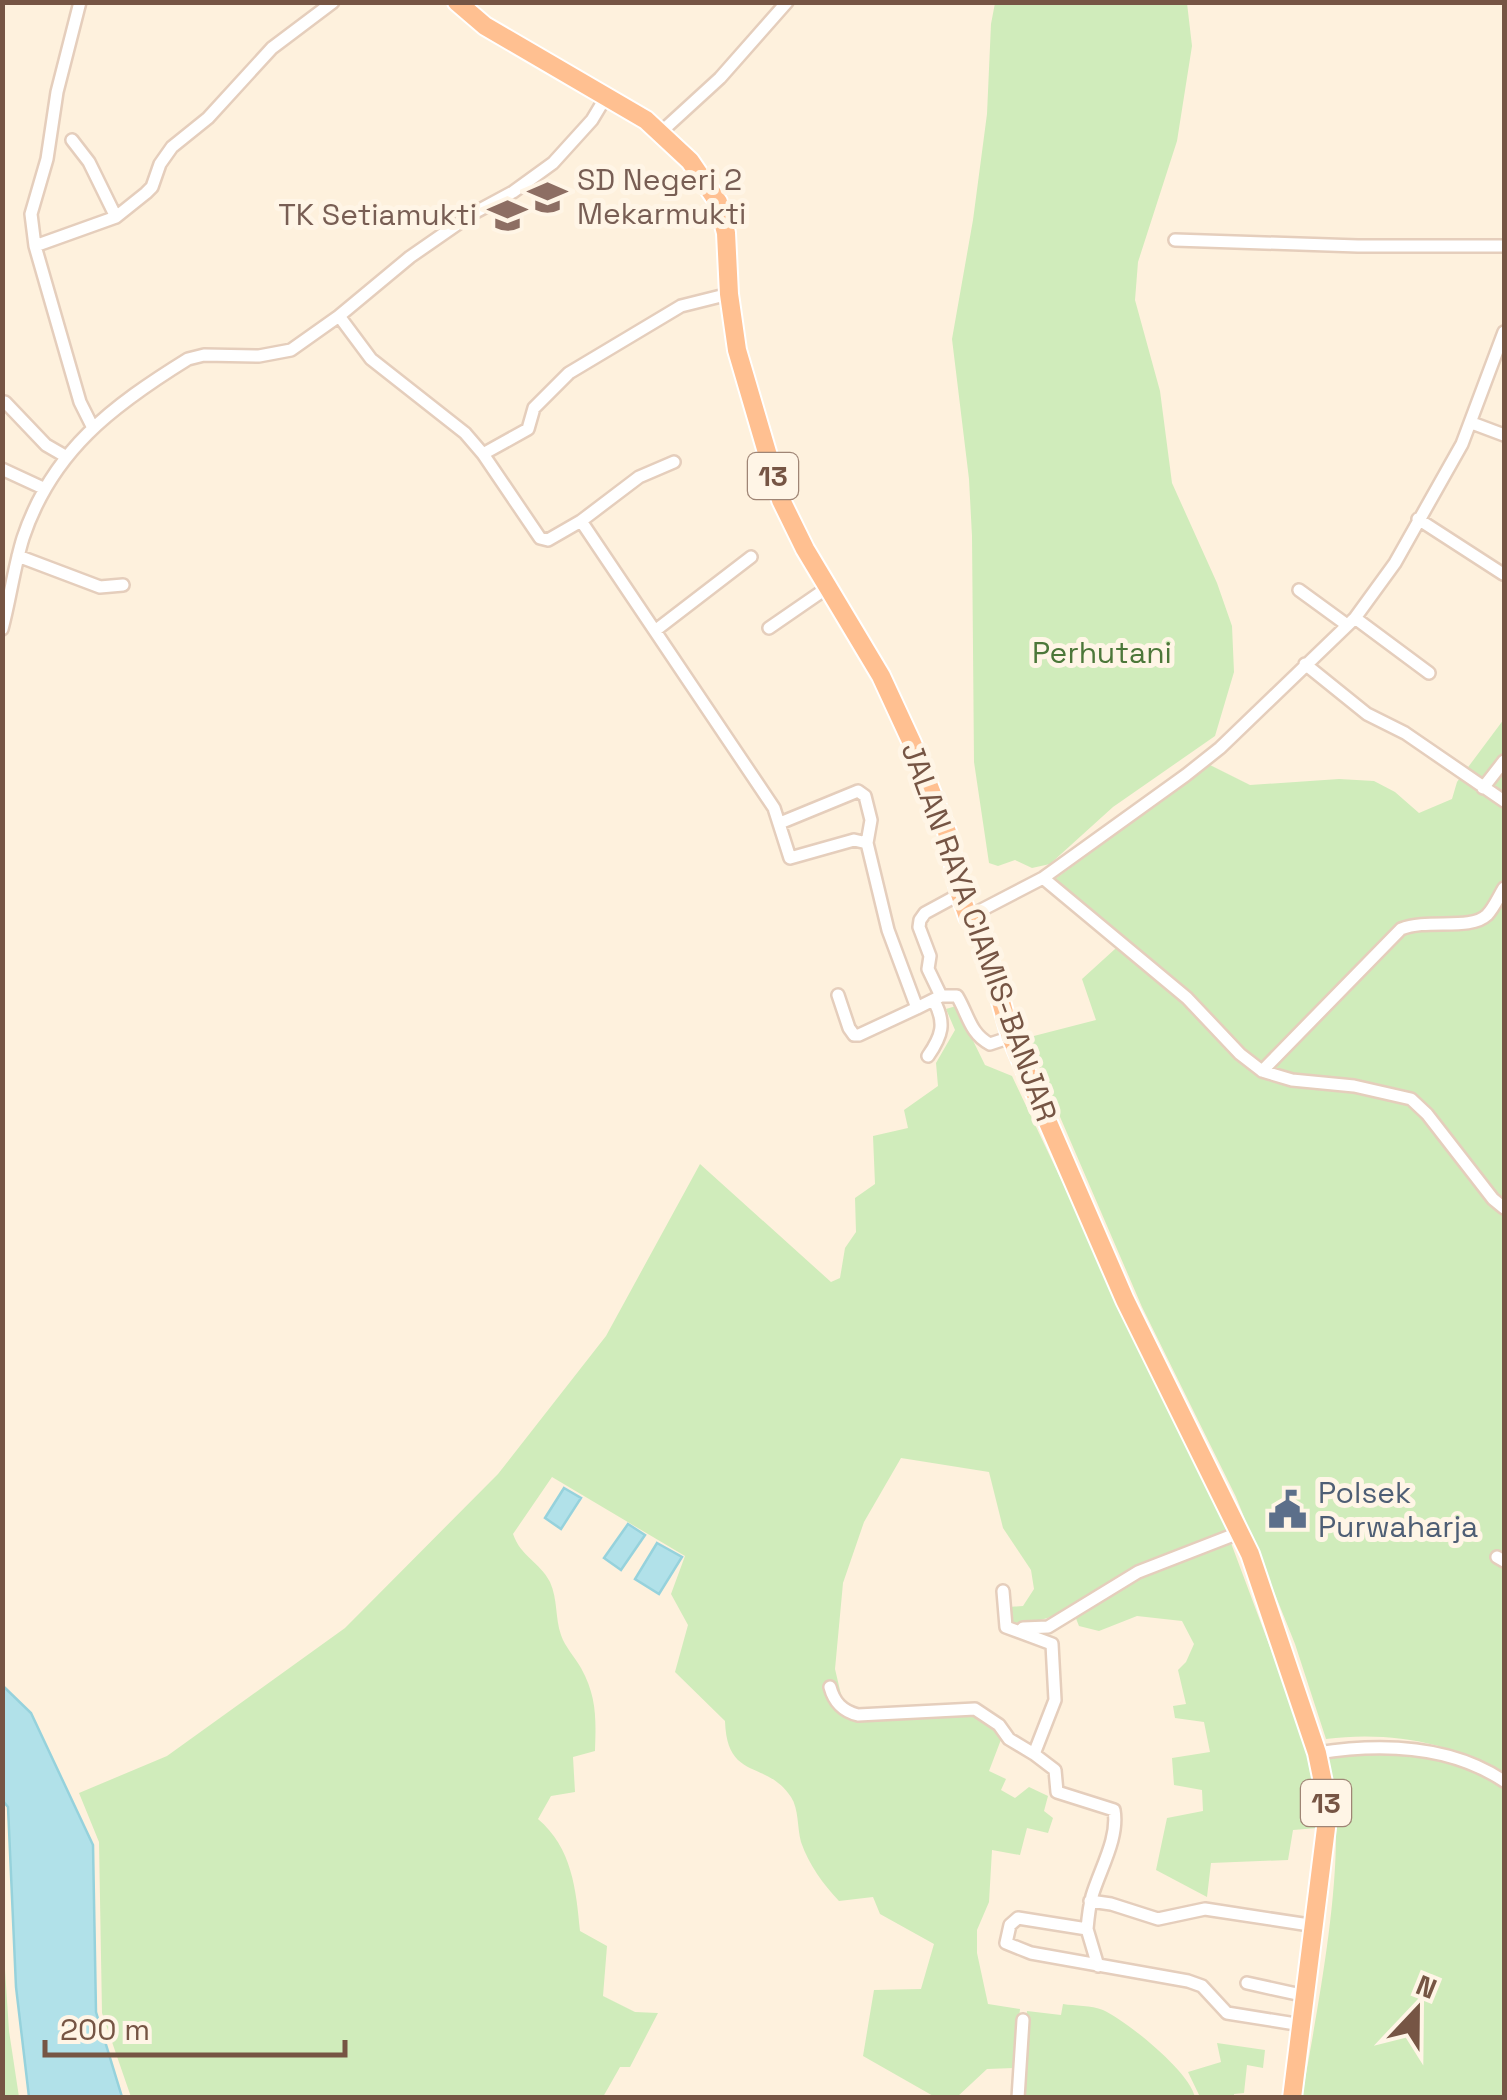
<svg xmlns="http://www.w3.org/2000/svg" width="1507" height="2100" viewBox="0 0 1507 2100" font-family="'Space Grotesk',sans-serif">
  <style>
    .green { fill: #d0ecbb }
    .water { fill: #b1e1e9; stroke: #96d2dc; stroke-width: 2.5 }
    .lines { fill: none; stroke-linecap: round; stroke-linejoin: round }
    .minor-casing { stroke: #e5cebc; stroke-width: 16 }
    .trunk-casing { stroke: #fff; stroke-width: 22 }
    .minor { stroke: #fff; stroke-width: 11 }
    .trunk { stroke: #ffc091; stroke-width: 18 }
    .labels { text-anchor: middle; stroke-width: 10; stroke-linejoin: round; paint-order: stroke }
    .shield { fill: #fff5e6; stroke: #9f8575; stroke-width: 2.5 }
    .shield-label { font-size: 28px; font-weight: bold; fill: #765544 }
    .education-label { font-size: 30px; fill: #785e54; stroke: #fff5e6; text-anchor: start }
    .park-label { font-size: 30px; fill: #4c7739; stroke: #fff5e6 }
    .street-label { font-size: 30px; fill: #765544; stroke: #fff5e6 }
    .service-label { font-size: 30px; fill: #4e5e75; stroke: #fff5e6; text-anchor: start }
  </style>
  <rect width="100%" height="100%" fill="#fef1dd"/>
  <!-- green -->
  <path class="green" d="M 995,3 L 1187,3 L 1192,46 L 1177,141 L 1138,262 L 1135,300 L 1160,391 L 1172,483 L 1217,583 L 1232,626 L 1234,672 L 1215,736 L 1113,807 L 1050,864 L 1032,868 L 1015,860 L 998,866 L 989,863 L 974,762 L 972,536 L 969,479 L 952,339 L 973,220 L 987,114 L 991,24 Z
    M 1504,719 L 1504,1773 C 1450,1742 1388,1731 1326,1739 L 1295,1644 L 1236,1497 L 1142,1307 L 1026,1038 L 1096,1020 L 1082,979 L 1126,939 L 1055,879 L 1210,765 L 1250,785 L 1339,779 L 1374,781 L 1395,792 L 1419,813 L 1452,799 L 1457,782 Z
    M 956,1006 L 985,1065 L 1012,1076 L 1222,1519 L 1289,1698 L 1320,1797 L 1317,1828 L 1293,1830 L 1288,1860 L 1211,1863 L 1207,1897 L 1156,1870 L 1167,1818 L 1203,1811 L 1202,1790 L 1174,1785 L 1172,1758 L 1210,1752 L 1204,1722 L 1175,1718 L 1173,1706 L 1186,1704 L 1178,1670 L 1186,1662 L 1194,1644 L 1182,1621 L 1137,1616 L 1099,1631 L 1079,1626 L 1071,1606 C 1052,1620 1035,1622 1011,1623 L 1009,1607 L 1023,1606 L 1034,1589 L 1031,1570 L 1003,1528 L 989,1472 L 901,1458 L 864,1522 L 843,1583 L 835,1669 L 843,1703 L 863,1719 L 964,1714 L 979,1718 L 1002,1737 L 989,1771 L 1006,1779 L 1001,1790 L 1015,1798 L 1029,1787 L 1048,1796 L 1044,1811 L 1053,1818 L 1048,1833 L 1027,1828 L 1020,1855 L 992,1850 L 989,1902 L 977,1930 L 977,1953 L 988,2004 L 1020,2009 L 1014,2068 L 987,2069 L 957,2097 L 935,2097 L 863,2056 L 874,1990 L 921,1989 L 934,1944 L 880,1914 L 873,1897 L 839,1901 C 823,1884 809,1865 801,1842 C 797,1828 799,1809 791,1797 C 766,1759 727,1782 725,1721 L 675,1672 L 688,1625 L 671,1594 L 685,1556 L 552,1477 L 513,1534 C 521,1557 539,1561 550,1582 C 558,1600 555,1618 561,1635 C 565,1647 575,1657 581,1668 C 597,1697 596,1719 595,1751 L 573,1757 L 575,1792 L 551,1796 L 538,1819 C 572,1848 576,1889 580,1931 L 607,1946 L 603,1996 L 635,2012 L 658,2013 L 630,2067 L 620,2067 L 603,2097 L 131,2097 L 102,2013 L 99,1842 L 79,1793 L 167,1756 L 345,1628 L 498,1474 L 606,1336 L 700,1164 L 831,1282 L 840,1278 L 845,1248 L 856,1232 L 855,1198 L 875,1184 L 873,1136 L 908,1128 L 904,1110 L 938,1086 L 936,1063 L 955,1030 L 946,1009 Z
    M 1400,1750 L 1457,1762 L 1504,1786 L 1504,2097 L 1302,2098 C 1314,2022 1359,1816 1321,1755 Z
    M 3,1939 L 9,2031 L 19,2097 L 3,2097 Z
    M 1063,2004 C 1075,2006 1091,2005 1103,2010 C 1128,2022 1189,2071 1195,2097 L 1022,2098 L 1027,2011 L 1061,2015 Z
    M 1217,2043 L 1265,2050 L 1263,2068 L 1247,2065 L 1244,2093 L 1234,2094 L 1234,2097 L 1200,2097 L 1188,2072 L 1221,2062 Z"/>
  <!-- water -->
  <path class="water" d="M 564,1488 L 581,1498 L 561,1529 L 545,1518 Z
    M 628,1524 L 645,1535 L 621,1570 L 604,1558 Z
    M 657,1543 L 682,1557 L 659,1594 L 635,1579 Z
    M 2,1685 L 31,1713 L 93,1845 L 96,2012 L 122,2097 L 29,2097 L 16,1987 L 8,1807 L 3,1801 Z"/>
  <g class="lines">
    <defs>
      <path id="minor" d="M 80,2 L 57,92 L 47,159 L 31,214 L 35,246 L 80,402 L 92,426
        M 661,132 L 720,78 L 787,2
        M 72,140 L 89,162 L 116,217
        M 1175,240 L 1358,246 L 1504,246
        M 35,246 L 116,217 L 146,193 L 152,187 L 160,164 L 172,147 L 208,118 L 272,48 L 333,2
        M 339,316 L 371,359 L 465,433 L 483,454 L 540,538 L 548,540 L 581,521 L 774,808 L 790,858 L 854,840 L 867,843 L 888,930 L 917,1008 L 941,996 L 957,996 C 968,1014 970,1034 990,1044 L 1011,1037
        M 5,402 L 46,445 L 65,456
        M 1472,423 L 1504,435
        M 483,454 L 528,429 L 534,408 L 569,373 L 681,306 L 729,294
        M 2,469 L 43,488
        M 1418,519 L 1503,574
        M 581,521 L 639,477 L 674,462
        M 18,556 L 100,587 L 123,585
        M 1299,590 L 1347,625
        M 1355,618 L 1429,673
        M 769,628 L 827,588
        M 2,629 C 10,599 14,567 23,538 C 52,451 112,406 188,359 L 204,355 L 259,356 L 291,350 L 339,316 L 410,257 L 472,214 L 513,192 L 553,163 L 592,120 L 607,95
        M 656,630 L 751,557
        M 1305,664 L 1367,714 L 1405,733 L 1504,801
        M 1483,788 L 1504,761
        M 780,823 L 858,791 L 865,796 L 871,820 L 867,843
        M 1043,878 L 1187,998 L 1240,1054 L 1262,1071 L 1292,1080 L 1354,1086 L 1411,1099 L 1427,1114 L 1493,1199 L 1504,1208
        M 968,917 L 1043,878 L 1186,775 L 1220,748 L 1355,618 L 1395,563 L 1462,444 L 1504,332
        M 838,995 L 849,1028 L 854,1035 L 859,1035 L 917,1008
        M 941,996 L 928,969 L 930,956 L 919,927 L 920,920 L 925,913 L 960,894
        M 928,1056 C 942,1036 946,1023 934,1001
        M 1262,1071 L 1401,929 C 1428,918 1470,931 1487,915 C 1494,908 1499,896 1504,888
        M 1497,1557 L 1504,1561
        M 1003,1591 L 1006,1627 L 1052,1644 L 1055,1700 L 1034,1754 L 1055,1770 L 1057,1792 L 1114,1810 C 1119,1838 1100,1869 1092,1896 C 1089,1907 1088,1918 1087,1929 L 1018,1918 L 1010,1925 L 1006,1943 L 1031,1953 L 1188,1981 L 1202,1986 L 1227,2013 L 1302,2025
        M 1023,1628 L 1048,1627 L 1138,1572 L 1241,1532
        M 830,1687 C 834,1702 842,1711 858,1715 L 975,1709 L 999,1725 L 1009,1739 L 1034,1754
        M 1317,1753 C 1380,1743 1450,1745 1504,1781
        M 1090,1901 L 1111,1904 L 1158,1919 L 1205,1909 L 1316,1926
        M 1087,1929 L 1098,1966
        M 1247,1983 L 1306,1996
        M 1018,2098 L 1023,2020"/>
      <path id="trunk" d="M 457,2 L 485,26 L 646,120 L 690,161 L 718,202 L 726,233 L 729,294 L 737,350 L 781,500 L 805,549 L 881,676 L 912,743 L 947,832 L 960,894 L 968,917 L 981,931 L 1011,1037 L 1125,1300 L 1250,1554 L 1317,1753 L 1326,1797 L 1326,1828 L 1292,2098"/>
    </defs>
    <!-- minor casing -->
    <use href="#minor" class="minor-casing"/>
    <!-- trunk casing -->
    <use href="#trunk" class="trunk-casing"/>
    <!-- minor -->
    <use href="#minor" class="minor"/>
    <!-- trunk -->
    <use href="#trunk" class="trunk"/>
  </g>
  <!-- icons -->
  <defs>
    <symbol id="school-bare" viewBox="-9 -9 18 18"><path d="M0-5L7-2L0 1L-7-2ZM-4 1L0 2.5L4 1V4Q0 6-4 4Z" fill="#8d6e63" stroke="#fff5e6" stroke-width="2.5" paint-order="stroke"/></symbol>
    <symbol id="civic-bare" viewBox="-9 -9 18 18"><path d="M-.6-6.5H3V-4.5H.6V-3L4-1V1h2V6H-6V1h2V-1L-.6-3ZM-1.2 2.5V6h2.4V2.5Z" fill="#5c6f8a" stroke="#fff5e6" stroke-width="2.5" paint-order="stroke"/></symbol>
  </defs>
  <g fill-rule="evenodd">
    <use href="#school-bare" x="520" y="170" width="55" height="55"/>
    <use href="#school-bare" x="480" y="188" width="55" height="55"/>
    <use href="#civic-bare" x="1260" y="1482" width="55" height="55"/>
  </g>
  <g class="labels">
    <!-- shield labels -->
    <g class="shield">
      <rect x="748" y="453" width="50" height="46" rx="8"/>
      <rect x="1301" y="1780" width="50" height="46" rx="8"/>
    </g>
    <g class="shield-label">
      <text x="773" y="486">13</text>
      <text x="1326" y="1813">13</text>
    </g>
    <!-- education labels -->
    <g class="education-label">
      <text x="577" y="190">SD Negeri 2<tspan x="577" dy="34">Mekarmukti</tspan></text>
      <text x="477" y="225" text-anchor="end">TK Setiamukti</text>
    </g>
    <!-- park labels -->
    <g class="park-label">
      <text x="1102" y="663">Perhutani</text>
    </g>
    <!-- street labels -->
    <g class="street-label">
      <text transform="translate(979 932) rotate(70)" y="10">JALAN RAYA CIAMIS-BANJAR</text>
    </g>
    <!-- service labels -->
    <g class="service-label">
      <text x="1318" y="1503">Polsek<tspan x="1318" dy="34">Purwaharja</tspan></text>
    </g>
  </g>
  <!-- border -->
  <rect width="1507" height="2100" fill="none" stroke="#765544" stroke-width="10"/>
  <!-- north arrow -->
  <g transform="translate(1417 2010) rotate(22)" stroke="#fff5e6" stroke-width="8" paint-order="stroke">
  <path d="M0-8L18 38L0 25L-18 38Z" fill="#765544"/>
  <text y="-15" font-size="28" font-weight="bold" text-anchor="middle" fill="#765544">N</text>
  </g>
  <!-- scale -->
  <path d="M45 2040v15h300v-15" fill="none" stroke="#765544" stroke-width="5"/>
  <text x="60" y="2040" font-size="30" fill="#765544" stroke="#fff5e6" stroke-width="8" paint-order="stroke">200 m</text>
</svg>
